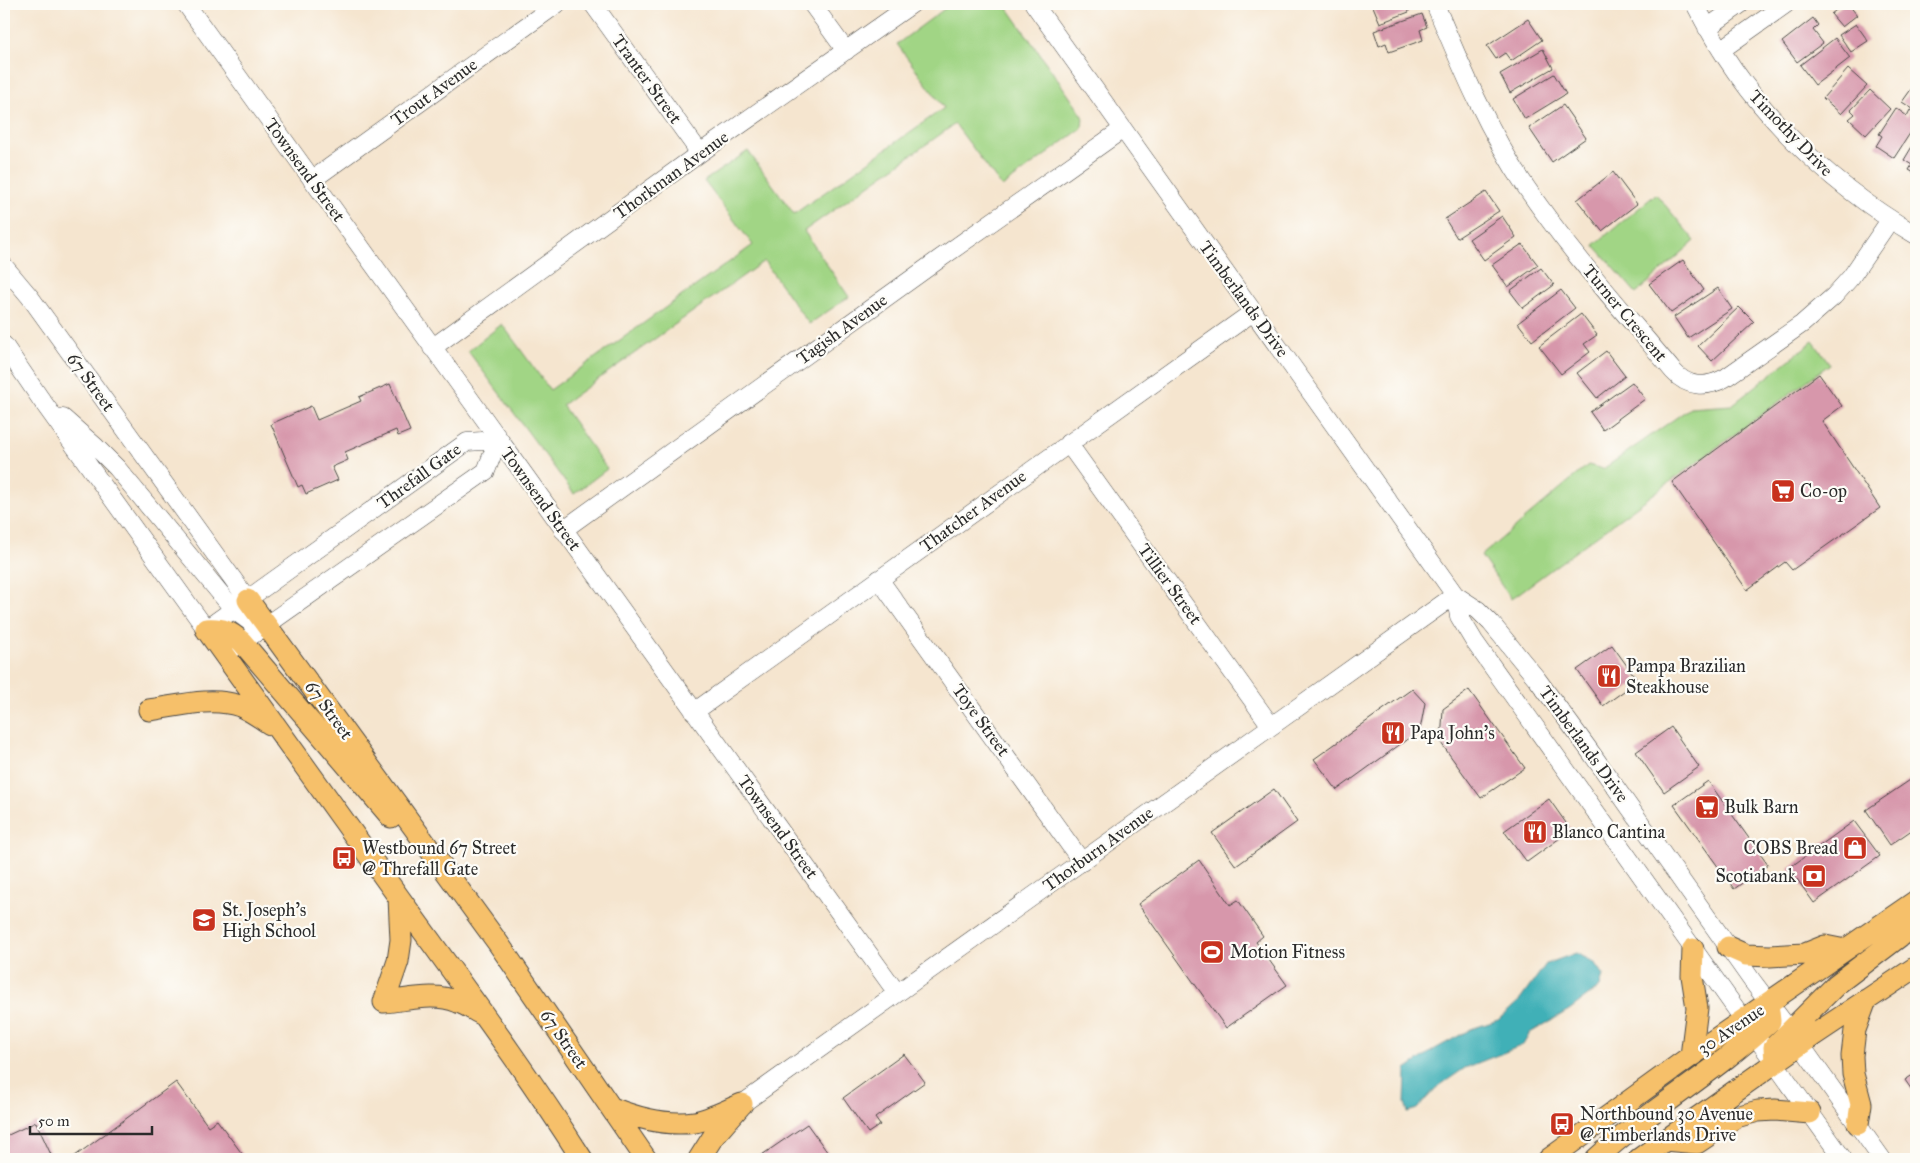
<svg xmlns="http://www.w3.org/2000/svg" width="1920" height="1163" viewBox="0 0 1920 1163" font-family="'IM FELL Great Primer',serif">
  <style>
    .green { fill: #a1d585; stroke: #668058 }
    .water { fill: #3fb0b7; stroke: #356e71 }
    .building { fill: #d797ab }
    .lines { fill: none; stroke-linecap: round; stroke-linejoin: round }
    .minor-casing { stroke: #494744; stroke-width: 19 }
    .major-casing { stroke: #494744; stroke-width: 23 }
    .minor { stroke: #fff; stroke-width: 18 }
    .major { stroke: #f6c06b; stroke-width: 21 }
    .labels { text-anchor: middle; stroke-width: 4.5; stroke-linejoin: round; paint-order: stroke }
    .street-label { font-size: 18px; fill: #2b2b2b; stroke: #fdfcf7 }
    .poi-label { font-size: 18px; fill: #2b2b2b; stroke: #fdfcf7; text-anchor: start }
  </style>
  <rect width="100%" height="100%" fill="#fdfcf7"/>
  <filter id="ink" filterUnits="userSpaceOnUse"><feTurbulence type="fractalNoise" baseFrequency=".02" numOctaves="2"/><feDisplacementMap in="SourceGraphic" scale="10" xChannelSelector="R" yChannelSelector="G"/><feConvolveMatrix kernelMatrix="1 2 1 2 8 2 1 2 1" color-interpolation-filters="sRGB"/></filter>
  <filter id="wash" filterUnits="userSpaceOnUse"><feTurbulence type="fractalNoise" baseFrequency=".0096" numOctaves="4" result="noise"/><feDisplacementMap in="SourceGraphic" scale="20" xChannelSelector="R" yChannelSelector="G"/><feGaussianBlur stdDeviation="1.12" result="paint"/><feColorMatrix in="noise" values="0 0 0 0 0 0 0 0 0 0 0 0 0 0 0 0 0 1.4 0 .05"/><feComposite in="paint" operator="in"/></filter>
  <g filter="url(#wash)">
    <rect width="100%" height="100%" fill="#f5e5cf"/>
    <!-- green -->
    <path class="green" d="M 951,4 L 1005,4 L 1083,116 L 1082,128 L 1002,187 L 955,124 L 804,231 L 849,297 L 809,324 L 764,261 L 562,405 L 607,469 L 574,494 L 468,351 L 502,324 L 550,390 L 753,245 L 704,181 L 748,151 L 794,214 L 944,108 L 897,44 Z
      M 1656,194 L 1695,241 L 1636,293 L 1594,245 Z
      M 1813,341 L 1830,364 L 1511,599 L 1481,556 L 1588,465 L 1603,469 L 1690,408 L 1732,405 Z"/>
    <!-- water -->
    <path class="water" d="M 1576,953 L 1594,962 L 1603,975 L 1600,987 L 1569,1010 L 1530,1033 L 1523,1045 L 1465,1068 L 1436,1088 L 1417,1109 L 1408,1112 L 1405,1103 L 1406,1069 L 1435,1049 L 1471,1029 L 1498,1020 L 1520,1000 L 1546,964 Z"/>
    <g id="blocks">
      <!-- building -->
      <path class="building" d="M 1372,4 L 1406,4 L 1409,12 L 1380,23 Z
        M 1844,4 L 1848,4 L 1857,15 L 1842,27 L 1831,14 Z
        M 1422,14 L 1427,27 L 1420,30 L 1423,40 L 1389,52 L 1386,43 L 1379,46 L 1374,31 Z
        M 1813,18 L 1818,25 L 1813,30 L 1823,43 L 1797,62 L 1782,42 Z
        M 1528,19 L 1542,40 L 1511,61 L 1505,53 L 1496,59 L 1487,46 Z
        M 1856,24 L 1868,41 L 1851,52 L 1839,35 Z
        M 1835,38 L 1850,58 L 1815,85 L 1800,65 Z
        M 1543,49 L 1553,68 L 1510,93 L 1500,74 Z
        M 1848,69 L 1867,86 L 1841,114 L 1823,98 Z
        M 1554,74 L 1566,94 L 1525,119 L 1513,99 Z
        M 1912,88 L 1916,91 L 1916,111 L 1902,102 Z
        M 1870,90 L 1890,109 L 1866,135 L 1849,119 L 1855,114 L 1851,110 Z
        M 1563,105 L 1586,138 L 1552,162 L 1529,128 Z
        M 1896,108 L 1907,116 L 1910,110 L 1916,114 L 1916,124 L 1894,158 L 1876,146 L 1882,136 L 1879,134 Z
        M 1916,140 L 1916,174 L 1909,170 L 1912,165 L 1904,160 Z
        M 1613,172 L 1637,204 L 1602,231 L 1577,200 Z
        M 1486,192 L 1499,211 L 1457,238 L 1445,219 Z
        M 1502,216 L 1516,237 L 1484,260 L 1469,239 Z
        M 1522,244 L 1538,265 L 1508,287 L 1492,265 Z
        M 1683,260 L 1704,290 L 1671,313 L 1649,284 Z
        M 1541,268 L 1554,285 L 1523,308 L 1510,291 Z
        M 1718,288 L 1732,309 L 1688,338 L 1674,317 Z
        M 1561,290 L 1575,308 L 1532,341 L 1518,323 Z
        M 1739,307 L 1754,322 L 1712,361 L 1698,346 Z
        M 1581,314 L 1597,335 L 1584,344 L 1590,352 L 1561,374 L 1539,346 Z
        M 1606,351 L 1625,376 L 1597,398 L 1577,373 Z
        M 1819,374 L 1842,406 L 1822,421 L 1880,508 L 1792,570 L 1785,562 L 1747,590 L 1672,482 Z
        M 1632,382 L 1645,399 L 1603,430 L 1590,412 Z
        M 390,384 L 410,431 L 398,436 L 396,430 L 345,452 L 348,460 L 332,467 L 338,480 L 306,494 L 302,485 L 298,487 L 271,424 L 311,406 L 317,420 L 361,401 L 359,397 Z
        M 1612,645 L 1638,681 L 1603,706 L 1577,670 Z
        M 1412,689 L 1425,703 L 1420,730 L 1337,790 L 1314,759 Z
        M 1469,690 L 1525,768 L 1481,798 L 1441,743 L 1443,709 Z
        M 1671,727 L 1699,767 L 1664,792 L 1636,752 Z
        M 1916,776 L 1916,827 L 1890,845 L 1866,810 Z
        M 1708,781 L 1768,865 L 1734,889 L 1674,805 Z
        M 1274,789 L 1297,822 L 1236,866 L 1212,833 Z
        M 1549,799 L 1571,830 L 1527,862 L 1504,831 Z
        M 1854,821 L 1880,856 L 1814,903 L 1789,868 Z
        M 1199,860 L 1230,905 L 1238,900 L 1263,936 L 1256,942 L 1287,985 L 1226,1028 L 1138,904 Z
        M 904,1054 L 925,1082 L 875,1118 L 880,1125 L 868,1133 L 843,1098 Z
        M 1916,1073 L 1916,1096 L 1905,1080 Z
        M 176,1082 L 208,1126 L 217,1120 L 246,1159 L 71,1159 Z
        M 36,1122 L 53,1159 L 4,1159 L 4,1137 Z
        M 807,1124 L 828,1153 L 820,1159 L 756,1159 Z"/>
    </g>
  </g>
  <g filter="url(#ink)">
    <use href="#blocks" fill-opacity="0" stroke="#494744" stroke-width="1"/>
    <g class="lines">
      <defs>
        <path id="minor" d="M 186,4 L 897,993
          M 593,4 L 700,153
          M 812,4 L 846,51
          M 1034,4 L 1455,595 L 1478,610 L 1491,623 L 1537,679 L 1587,747 L 1753,982 L 1800,1044 L 1882,1159
          M 1435,4 C 1461,66 1488,131 1526,187 C 1570,252 1623,311 1673,371 C 1688,388 1706,388 1725,378 L 1802,324 L 1834,296 L 1851,277 L 1890,220
          M 1695,4 C 1744,102 1822,180 1916,235
          M 1707,28 L 1741,4
          M 1721,50 L 1786,4
          M 312,180 L 557,4
          M 4,266 L 30,297 L 248,600
          M 4,345 L 40,398 L 206,629 L 467,442 L 498,440
          M 432,348 L 700,153 L 912,4
          M 63,418 L 96,447 L 117,468 L 234,610 L 253,624 L 267,625
          M 1068,443 L 1271,726
          M 563,530 L 938,260 L 1123,129
          M 879,579 L 1082,862
          M 1455,595 L 1459,616 L 1474,641 L 1843,1159
          M 231,650 L 486,471 L 498,440
          M 694,712 L 1253,312
          M 742,1104 L 1455,595"/>
        <path id="major" d="M 248,600 L 498,943 L 646,1159
          M 206,629 C 271,719 335,809 400,899 C 462,985 525,1069 582,1159
          M 206,629 C 223,628 230,631 242,642 L 391,817
          M 149,710 C 178,706 211,696 240,706 C 250,710 261,718 270,724
          M 399,898 L 401,940 L 398,961 L 384,1002 C 409,1000 434,992 458,1002 C 467,1005 475,1011 483,1015
          M 1728,947 L 1746,955 L 1770,956 L 1805,954 L 1825,946 L 1845,950
          M 1691,1056 L 1697,1008 L 1692,976 L 1693,949
          M 1775,1062 L 1774,1047 L 1837,984 L 1916,924
          M 612,1108 C 637,1118 667,1126 695,1122 C 710,1119 727,1110 742,1104
          M 1858,1124 L 1861,1104 L 1853,1074 L 1852,1056 L 1855,1030 L 1866,1000
          M 1665,1140 L 1697,1143 L 1736,1117 L 1758,1111 L 1775,1110 L 1810,1113
          M 699,1159 L 713,1137 L 740,1106
          M 1549,1159 L 1691,1056 L 1916,901
          M 1596,1159 C 1650,1109 1716,1072 1770,1021 L 1768,1003
          M 1639,1159 L 1814,1035 L 1916,967"/>
      </defs>
      <!-- minor casing -->
      <use href="#minor" class="minor-casing"/>
      <!-- major casing -->
      <use href="#major" class="major-casing"/>
      <!-- minor -->
      <use href="#minor" class="minor"/>
      <!-- major -->
      <use href="#major" class="major"/>
    </g>
  </g>
  <!-- icons -->
  <defs>
    <symbol id="supermarket-square" viewBox="-11 -11 22 22"><rect x="-9" y="-9" width="18" height="18" rx="4" fill="#c8321e" stroke="#fdfcf7"/><path d="M-6-5.5h2.5l.6 2H6L4.5 2H-2.5L-4.4-4H-6ZM-1.5 3.2a1.3 1.3 0 1 0 .1 0ZM3 3.2a1.3 1.3 0 1 0 .1 0Z" fill="#fff"/></symbol>
    <symbol id="restaurant-square" viewBox="-11 -11 22 22"><rect x="-9" y="-9" width="18" height="18" rx="4" fill="#c8321e" stroke="#fdfcf7"/><path d="M-5-6h1v4h1v-4h1v4h1v-4h1v5L-1.5 .5V6h-2V.5L-5-1ZM5-6V6H3V1.5H1.5Q1.5-4 5-6Z" fill="#fff"/></symbol>
    <symbol id="shop-square" viewBox="-11 -11 22 22"><rect x="-9" y="-9" width="18" height="18" rx="4" fill="#c8321e" stroke="#fdfcf7"/><path d="M-5-2.5h2.3a2.7 3.5 0 0 1 5.4 0H5L5.5 6h-11ZM-1.5-2.5h3a1.5 2.3 0 0 0-3 0Z" fill="#fff"/></symbol>
    <symbol id="bus-square" viewBox="-11 -11 22 22"><rect x="-9" y="-9" width="18" height="18" rx="4" fill="#c8321e" stroke="#fdfcf7"/><path d="M-5-6H5V4H4V6H2V4H-2V6H-4V4H-5ZM-3.5-4V0h7V-4ZM-3.5 1.2v1.5H-2V1.2ZM2 1.2v1.5H3.5V1.2Z" fill="#fff"/></symbol>
    <symbol id="bank-square" viewBox="-11 -11 22 22"><rect x="-9" y="-9" width="18" height="18" rx="4" fill="#c8321e" stroke="#fdfcf7"/><path d="M-6-4H6V4H-6ZM0-2.3a2.3 2.3 0 1 0 0 4.6a2.3 2.3 0 1 0 0-4.6Z" fill="#fff"/></symbol>
    <symbol id="school-square" viewBox="-11 -11 22 22"><rect x="-9" y="-9" width="18" height="18" rx="4" fill="#c8321e" stroke="#fdfcf7"/><path d="M0-5L7-2L0 1L-7-2ZM-4 1L0 2.5L4 1V4Q0 6-4 4Z" fill="#fff"/></symbol>
    <symbol id="stadium-square" viewBox="-11 -11 22 22"><rect x="-9" y="-9" width="18" height="18" rx="4" fill="#c8321e" stroke="#fdfcf7"/><path d="M0-5a6.5 5 0 1 0 0 10a6.5 5 0 1 0 0-10ZM-3.5-1.8h7v3.6h-7Z" fill="#fff"/></symbol>
  </defs>
  <g fill-rule="evenodd">
    <use href="#supermarket-square" x="1769" y="477" width="28" height="28"/>
    <use href="#restaurant-square" x="1595" y="662" width="28" height="28"/>
    <use href="#restaurant-square" x="1379" y="719" width="28" height="28"/>
    <use href="#supermarket-square" x="1693" y="793" width="28" height="28"/>
    <use href="#restaurant-square" x="1521" y="818" width="28" height="28"/>
    <use href="#shop-square" x="1841" y="834" width="28" height="28"/>
    <use href="#bus-square" x="330" y="844" width="28" height="28"/>
    <use href="#bank-square" x="1800" y="862" width="28" height="28"/>
    <use href="#school-square" x="190" y="906" width="28" height="28"/>
    <use href="#stadium-square" x="1198" y="938" width="28" height="28"/>
    <use href="#bus-square" x="1548" y="1110" width="28" height="28"/>
  </g>
  <g class="labels">
    <!-- street labels -->
    <g class="street-label">
      <text transform="translate(647 79) rotate(54)" y="6">Tranter Street</text>
      <text transform="translate(434 92) rotate(-36)" y="6">Trout Avenue</text>
      <text transform="translate(1791 133) rotate(46)" y="6">Timothy Drive</text>
      <text transform="translate(305 170) rotate(54)" y="6">Townsend Street</text>
      <text transform="translate(671 175) rotate(-36)" y="6">Thorkman Avenue</text>
      <text transform="translate(1244 299) rotate(54)" y="6">Timberlands Drive</text>
      <text transform="translate(1625 313) rotate(50)" y="6">Turner Crescent</text>
      <text transform="translate(842 329) rotate(-36)" y="6">Tagish Avenue</text>
      <text transform="translate(91 382) rotate(54)" y="6">67 Street</text>
      <text transform="translate(419 476) rotate(-36)" y="6">Threfall Gate</text>
      <text transform="translate(541 499) rotate(54)" y="6">Townsend Street</text>
      <text transform="translate(973 511) rotate(-36)" y="6">Thatcher Avenue</text>
      <text transform="translate(1170 584) rotate(54)" y="6">Tillier Street</text>
      <text transform="translate(329 710) rotate(54)" y="6">67 Street</text>
      <text transform="translate(981 720) rotate(54)" y="6">Toye Street</text>
      <text transform="translate(1584 744) rotate(54)" y="6">Timberlands Drive</text>
      <text transform="translate(778 827) rotate(54)" y="6">Townsend Street</text>
      <text transform="translate(1098 849) rotate(-36)" y="6">Thorburn Avenue</text>
      <text transform="translate(1731 1029) rotate(-34)" y="6">30 Avenue</text>
      <text transform="translate(564 1039) rotate(55)" y="6">67 Street</text>
    </g>
    <!-- poi labels -->
    <g class="poi-label">
      <text x="1800" y="497">Co-op</text>
      <text x="1626" y="672">Pampa Brazilian<tspan x="1626" dy="21">Steakhouse</tspan></text>
      <text x="1410" y="739">Papa John's</text>
      <text x="1724" y="813">Bulk Barn</text>
      <text x="1552" y="838">Blanco Cantina</text>
      <text x="362" y="854">Westbound 67 Street<tspan x="362" dy="21">@ Threfall Gate</tspan></text>
      <text x="1838" y="854" text-anchor="end">COBS Bread</text>
      <text x="1796" y="882" text-anchor="end">Scotiabank</text>
      <text x="222" y="916">St. Joseph's<tspan x="222" dy="21">High School</tspan></text>
      <text x="1230" y="958">Motion Fitness</text>
      <text x="1580" y="1120">Northbound 30 Avenue<tspan x="1580" dy="21">@ Timberlands Drive</tspan></text>
    </g>
  </g>
  <!-- margin -->
  <rect width="1920" height="1163" fill="none" stroke="#fdfcf7" stroke-width="20"/>
  <!-- scale -->
  <path d="M30 1126v8h122v-8" fill="none" stroke="#2b2b2b" stroke-width="2.5"/>
  <text x="38" y="1126" font-size="15" fill="#2b2b2b" stroke="#fdfcf7" stroke-width="4" paint-order="stroke">50 m</text>
</svg>
